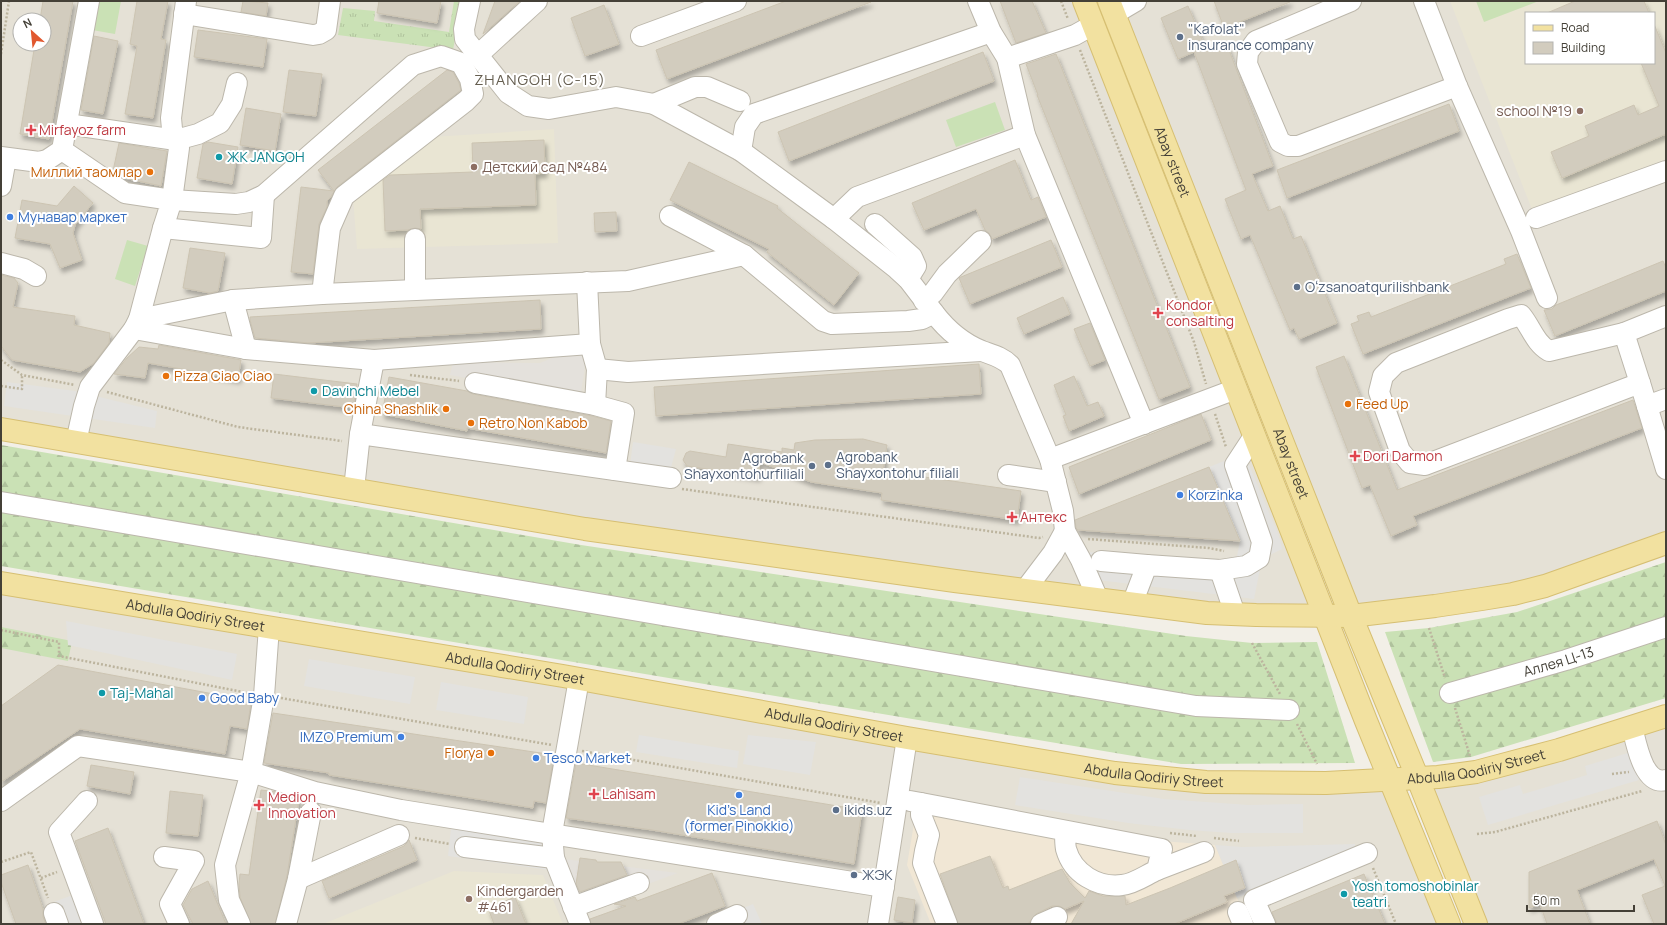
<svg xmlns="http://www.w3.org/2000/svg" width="1667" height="925" viewBox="0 0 1667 925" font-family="Manrope,sans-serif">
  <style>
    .residential { fill: #e5e1d6; fill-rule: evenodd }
    .commercial { fill: #f1e7d5 }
    .industrial { fill: #e4e1dc }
    .education { fill: #e9e5d3; fill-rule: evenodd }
    .grass { fill: url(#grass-tufts) }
    .forest { fill: url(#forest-firs) }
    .pitch { fill: #cae1b5 }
    .parking { fill: #e3e2df }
    .building { fill: #d2ccbe; stroke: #ccc4b2; filter: url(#shadow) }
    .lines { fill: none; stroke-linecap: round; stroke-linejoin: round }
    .minor-casing { stroke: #bcb7ab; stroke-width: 22 }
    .major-casing { stroke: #d6bf72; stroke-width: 24 }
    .path { stroke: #bcb49e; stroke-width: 2.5; stroke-dasharray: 2 2; stroke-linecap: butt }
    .minor { stroke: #fff; stroke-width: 20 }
    .major { stroke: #f2e1a0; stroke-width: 22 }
    .service-dot { fill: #5c6f8a; stroke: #fff; stroke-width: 1.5 }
    .education-dot { fill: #8d6e63; stroke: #fff; stroke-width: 1.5 }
    .health-dot { fill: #e0444e; stroke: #fff; stroke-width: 1.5 }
    .culture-dot { fill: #0f9aa8; stroke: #fff; stroke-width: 1.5 }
    .food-dot { fill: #e8710a; stroke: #fff; stroke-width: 1.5 }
    .shop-dot { fill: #3f7fe0; stroke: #fff; stroke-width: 1.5 }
    .labels { text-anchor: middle; stroke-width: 4; stroke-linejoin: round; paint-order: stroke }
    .service-label { font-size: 14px; fill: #4e5e75; stroke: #fff; text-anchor: start }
    .education-label { font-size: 14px; fill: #785e54; stroke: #fff; text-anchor: start }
    .health-label { font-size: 14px; fill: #be3a42; stroke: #fff; text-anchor: start }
    .culture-label { font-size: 14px; fill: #0d838f; stroke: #fff; text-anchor: start }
    .street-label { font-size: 14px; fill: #444037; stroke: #fff }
    .food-label { font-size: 14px; fill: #c56008; stroke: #fff; text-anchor: end }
    .shop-label { font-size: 14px; fill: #366cbe; stroke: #fff; text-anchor: start }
    .neighbourhood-label { font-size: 15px; letter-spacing: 1px; fill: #655e50; stroke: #fff }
  </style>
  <defs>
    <pattern id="grass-tufts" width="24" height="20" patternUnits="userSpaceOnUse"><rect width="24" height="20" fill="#cae1b5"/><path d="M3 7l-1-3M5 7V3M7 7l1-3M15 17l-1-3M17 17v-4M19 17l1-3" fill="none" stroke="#afc29c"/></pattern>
    <pattern id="forest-firs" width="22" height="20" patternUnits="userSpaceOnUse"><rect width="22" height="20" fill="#cae1b5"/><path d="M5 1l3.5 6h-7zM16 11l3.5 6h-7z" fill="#afc29c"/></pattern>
    <filter id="shadow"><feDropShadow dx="2.5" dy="4.5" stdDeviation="2" flood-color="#0004"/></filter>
  </defs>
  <rect width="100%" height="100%" fill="#f2efe7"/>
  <!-- residential -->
  <path class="residential" d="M 1,1 L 1084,1 L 1325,616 L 1207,613 L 1,429 ZM 20,20 L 44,20 L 44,44 L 20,44 Z
    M 1109,1 L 1666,1 L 1666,543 L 1545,586 L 1351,616 ZM 1526,13 L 1654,13 L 1654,63 L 1526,63 Z
    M 1,583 L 1115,773 L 1391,781 L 1449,924 L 1,924 Z
    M 1666,716 L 1666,924 L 1476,924 L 1418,779 Z"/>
  <!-- commercial -->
  <path class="commercial" d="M 918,800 L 1147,840 L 1215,845 L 1248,924 L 931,924 L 907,865 Z"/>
  <!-- industrial -->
  <path class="industrial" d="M 573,349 L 587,352 L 581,393 L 576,398 L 450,375 L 453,362 L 540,363 Z
    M 564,859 L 678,873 L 585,907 Z"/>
  <!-- education -->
  <path class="education" d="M 1450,1 L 1666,1 L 1666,159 L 1533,212 ZM 1526,13 L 1654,13 L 1654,63 L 1526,63 Z
    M 554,129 L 558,243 L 357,249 L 353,197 L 433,137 Z
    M 454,871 L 543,875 L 563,924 L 323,924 Z"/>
  <!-- grass -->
  <path class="grass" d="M 454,1 L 462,1 L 453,50 L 338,35 L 343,8 L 375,11 L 374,21 L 449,32 Z"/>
  <!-- forest -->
  <path class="forest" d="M 1,445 L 581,545 L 1186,636 L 1252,643 L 1317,642 L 1355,763 L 1181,764 L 1,566 Z
    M 1666,562 L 1666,698 L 1471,757 L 1433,762 L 1385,632 L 1429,628 L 1517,612 Z
    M 1,627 L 72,641 L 68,661 L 1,648 Z"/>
  <!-- pitch -->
  <path class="pitch" d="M 97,1 L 121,1 L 115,34 L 92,30 Z
    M 1476,1 L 1539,1 L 1484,22 Z
    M 995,102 L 1005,130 L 956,147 L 946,120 Z
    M 127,240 L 148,246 L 135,286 L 115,279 Z"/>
  <!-- parking -->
  <path class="parking" d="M 7,382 L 75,391 L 157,411 L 155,428 L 4,406 Z
    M 633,442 L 676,449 L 670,471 L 630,465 Z
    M 1244,453 L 1280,539 L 1282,549 L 1262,559 L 1254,599 L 1089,579 L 1071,551 L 1236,561 L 1240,541 L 1209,467 Z
    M 66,621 L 237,654 L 232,680 L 68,645 Z
    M 309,659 L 415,677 L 410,704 L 304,686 Z
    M 441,682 L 528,697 L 524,724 L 436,710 Z
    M 639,735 L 739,751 L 737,768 L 636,752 Z
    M 748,735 L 816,742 L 810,775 L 743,764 Z
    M 1631,752 L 1639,780 L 1488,825 L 1479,797 L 1520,785 L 1523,794 L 1587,775 L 1585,766 Z
    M 1020,777 L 1164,799 L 1249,805 L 1303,804 L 1303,833 L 1231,833 L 1189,830 L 1128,823 L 1015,805 Z
    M 452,819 L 543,834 L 557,871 L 448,856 Z
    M 1355,844 L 1355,853 L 1237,898 L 1215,845 L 1242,847 Z
    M 81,892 L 93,924 L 58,924 L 51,903 Z
    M 753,904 L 762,924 L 704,924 Z"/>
  <!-- building -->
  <path class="building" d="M 43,1 L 73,1 L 49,139 L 20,134 L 35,44 L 44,44 L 44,20 L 40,20 Z
    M 137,1 L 168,1 L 161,39 L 166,40 L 153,118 L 125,114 L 137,46 L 130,44 Z
    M 243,1 L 268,3 L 266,16 L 241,12 Z
    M 379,1 L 441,1 L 437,23 L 377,13 Z
    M 495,1 L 520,1 L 483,34 Z
    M 786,1 L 871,2 L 667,79 L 656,50 Z
    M 1000,1 L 1032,1 L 1046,33 L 1016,43 Z
    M 1214,1 L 1290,1 L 1290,2 L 1224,28 Z
    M 1575,1 L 1644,1 L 1649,13 L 1547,13 Z
    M 604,5 L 619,44 L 585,56 L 571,18 Z
    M 1188,6 L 1206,49 L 1226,42 L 1273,166 L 1252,174 L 1268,211 L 1280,206 L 1293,239 L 1301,236 L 1337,323 L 1299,339 L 1294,328 L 1290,330 L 1250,235 L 1241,239 L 1225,199 L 1246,190 L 1194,52 L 1178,59 L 1161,18 Z
    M 1654,24 L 1666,53 L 1666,134 L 1562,178 L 1551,152 L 1589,136 L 1585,126 L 1634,105 L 1638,115 L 1659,106 L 1641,63 L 1654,63 Z
    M 198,30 L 267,39 L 263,67 L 194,57 Z
    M 94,36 L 118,41 L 103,114 L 81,110 Z
    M 983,52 L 994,81 L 789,161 L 778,132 Z
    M 1056,54 L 1190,387 L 1159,399 L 1037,95 L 1038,95 L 1026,64 Z
    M 289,70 L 322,74 L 316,116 L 283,112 Z
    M 447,70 L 453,72 L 459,83 L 461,90 L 337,187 L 330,198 L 327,201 L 327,207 L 319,224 L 313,274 L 291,272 L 301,187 L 334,191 L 318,170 Z
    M 1449,104 L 1459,131 L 1287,198 L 1277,170 Z
    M 246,108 L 281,114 L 275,151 L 240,145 Z
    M 544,140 L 545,173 L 535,174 L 536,205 L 420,209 L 421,229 L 415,228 L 408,230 L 385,231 L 383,180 L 390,175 L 473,172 L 472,143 Z
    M 208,142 L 238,147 L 232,184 L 197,178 L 203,144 Z
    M 119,143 L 167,151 L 161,186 L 124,178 L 113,171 Z
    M 1015,160 L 1031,200 L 1038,197 L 1046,217 L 992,239 L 989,233 L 985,230 L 976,209 L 924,230 L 912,203 Z
    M 689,162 L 778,206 L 777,208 L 859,273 L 834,305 L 767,252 L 769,249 L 670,200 Z
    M 74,186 L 93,203 L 75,225 L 73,233 L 82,260 L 60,268 L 50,244 L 15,238 L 22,200 L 57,206 Z
    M 616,212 L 617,231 L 595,232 L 594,213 Z
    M 1051,240 L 1062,267 L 970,304 L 959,278 L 961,277 Z
    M 190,248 L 225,253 L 218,291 L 210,293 L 183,288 Z
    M 1517,254 L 1531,288 L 1363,354 L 1351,324 L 1359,321 L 1357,316 L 1369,312 L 1371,317 L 1506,264 L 1504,259 Z
    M 1663,261 L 1666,268 L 1666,291 L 1555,336 L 1544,310 L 1552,309 L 1556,305 Z
    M 1,275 L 14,278 L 18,283 L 13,307 L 75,316 L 74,325 L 110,333 L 109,343 L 94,363 L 80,372 L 12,360 L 1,346 Z
    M 1063,297 L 1070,314 L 1024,334 L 1017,318 Z
    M 540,300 L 541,329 L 308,343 L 255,338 L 250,320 L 250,317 Z
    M 1090,323 L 1105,360 L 1090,366 L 1074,329 Z
    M 159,345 L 241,360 L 238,379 L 148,363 L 145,378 L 114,374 L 127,358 L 139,347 L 158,349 Z
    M 1344,356 L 1397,490 L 1633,400 L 1642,428 L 1413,516 L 1417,525 L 1391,536 L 1370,485 L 1362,488 L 1316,367 Z
    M 979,364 L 981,394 L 656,416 L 654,387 Z
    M 274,374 L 357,384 L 353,408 L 271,398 Z
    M 1074,376 L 1087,406 L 1098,402 L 1104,416 L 1069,431 L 1063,416 L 1066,415 L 1054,385 Z
    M 389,377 L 467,391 L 473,394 L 592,416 L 611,421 L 606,453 L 467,428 L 467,431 L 382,414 Z
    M 1201,414 L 1211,440 L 1079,494 L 1069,467 Z
    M 863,439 L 887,445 L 883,471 L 1021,491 L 1017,520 L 881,500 L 882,493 L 811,482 L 760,462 L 758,477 L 687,466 L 683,460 L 686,453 L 690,451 L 726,457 L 728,444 L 782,452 L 782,448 L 794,450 L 795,443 L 815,440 Z
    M 1209,467 L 1240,541 L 1078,530 L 1076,528 L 1075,520 Z
    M 58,665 L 235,698 L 234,701 L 251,703 L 247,729 L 230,726 L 225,754 L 80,729 L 1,782 L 1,706 Z
    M 273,713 L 554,755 L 546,803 L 534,801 L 533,808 L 329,775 L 329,773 L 264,763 Z
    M 576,763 L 862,810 L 854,864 L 652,830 L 566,818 Z
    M 91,765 L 134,772 L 130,794 L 87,786 Z
    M 261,790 L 278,792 L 299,799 L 287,876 L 275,924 L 251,924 L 240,897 L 239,884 L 240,874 L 249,875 Z
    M 170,791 L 203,795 L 198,836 L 166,833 Z
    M 1657,821 L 1666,845 L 1666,924 L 1654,924 L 1642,895 L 1665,886 L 1654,859 L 1577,890 L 1590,924 L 1547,924 L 1540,904 L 1529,908 L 1529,872 Z
    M 108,828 L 144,924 L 106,924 L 75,841 Z
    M 409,840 L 417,860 L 329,898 L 322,881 L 404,846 Z
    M 990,856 L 1003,888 L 1008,886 L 1009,890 L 1062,869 L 1070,883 L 1085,898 L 1089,891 L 1103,896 L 1125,896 L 1126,905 L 1170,888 L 1236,860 L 1245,888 L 1224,896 L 1227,902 L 1174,924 L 1071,924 L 1084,901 L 1065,909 L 1059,906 L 1052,906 L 1036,914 L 1028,924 L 958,924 L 940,874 Z
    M 580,858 L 596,860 L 597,862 L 621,862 L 627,875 L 580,892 L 576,884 Z
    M 28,865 L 43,909 L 43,917 L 46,924 L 16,924 L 1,882 L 1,875 Z
    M 712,873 L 725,906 L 678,924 L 591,924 L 590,919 L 626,906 L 614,904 L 635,897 L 637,901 Z
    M 1364,874 L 1385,924 L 1277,924 L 1272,912 Z
    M 208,881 L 226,924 L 193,924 L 183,905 L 192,889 Z
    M 515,897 L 526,924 L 494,924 L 488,908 Z
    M 898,897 L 915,900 L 912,923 L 894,920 Z"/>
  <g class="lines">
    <defs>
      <g id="minor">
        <path d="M 186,1 L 171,118 L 172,129 L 179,148 L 172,200 L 236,204 L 249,202 L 264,195 L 413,65 L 441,56 L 461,63 L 470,79 L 473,94 L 466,101 L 344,196 L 330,228 L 322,294"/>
        <path d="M 470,1 L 464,29 L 465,39 L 508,93 L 528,106 L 549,109 L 616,97 L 654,104 L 741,151 L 834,219 L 897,269 L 908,279 L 934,313 L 922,319 L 908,321 L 832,324 L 823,321 L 744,255 L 670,216"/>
        <path d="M 978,1 L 991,32 L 1007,58 L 1025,135 L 1144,424"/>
        <path d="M 1351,1 L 1256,41 L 1248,52 L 1247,64 L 1280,142 L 1288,146 L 1298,146 L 1457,86"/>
        <path d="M 1424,1 L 1457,86 L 1521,231 L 1547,298"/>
        <path d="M 184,14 L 313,35 L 319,34 L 326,30 L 330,1"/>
        <path d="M 1114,14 L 1136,1"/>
        <path d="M 641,36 L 736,1"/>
        <path d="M 478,55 L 537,1"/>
        <path d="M 1007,58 L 1075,35 L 1093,25"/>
        <path d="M 654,104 L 695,87 L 707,87 L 740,101"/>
        <path d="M 67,124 L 176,140 L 198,134 L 220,123 L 232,104 L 237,83"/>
        <path d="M 62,150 L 125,193 L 172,200 L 163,228 L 139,319 L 134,329 L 90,387 L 84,406 L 76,442"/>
        <path d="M 741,151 L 745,127 L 754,114 L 991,32"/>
        <path d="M 1,157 L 39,162 L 47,160 L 62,150 L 89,1"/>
        <path d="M 1,186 L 6,158"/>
        <path d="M 1536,218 L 1666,171"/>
        <path d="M 834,219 L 857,197 L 1025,135"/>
        <path d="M 875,224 L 912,257 L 916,266 L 908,279"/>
        <path d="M 163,228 L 261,238 L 264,195"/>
        <path d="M 415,239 L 415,290"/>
        <path d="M 1,263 L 24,269 L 36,276"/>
        <path d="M 587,282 L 590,344 L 597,369 L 595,405"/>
        <path d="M 233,300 L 246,349"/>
        <path d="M 924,301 L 933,293 L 947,274 L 981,241"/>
        <path d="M 934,313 C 947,330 962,343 982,351 C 993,355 1002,357 1010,365 L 1050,459 L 1063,511 L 1065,531 L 1081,560 L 1098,599"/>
        <path d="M 1666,316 L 1624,333 L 1549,351 C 1535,343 1531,327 1521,315 L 1508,319 L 1396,363 L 1383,376 L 1379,392 L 1400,451 L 1410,463 L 1425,465 L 1640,383 L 1647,406 L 1666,399"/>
        <path d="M 139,319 L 233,300 L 322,294 L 628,281 L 744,255"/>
        <path d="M 134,329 L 246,349 L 374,360 L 590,344"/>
        <path d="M 1624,333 L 1640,383"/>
        <path d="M 597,369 L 628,372 L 981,351"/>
        <path d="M 475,383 L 595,405 L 624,413 L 615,470"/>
        <path d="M 1647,406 L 1666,469"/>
        <path d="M 360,434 L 374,360"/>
        <path d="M 1050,459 L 1236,389"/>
        <path d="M 1008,475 L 1056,482"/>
        <path d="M 354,489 L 360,434 L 671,478"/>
        <path d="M 1,502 L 1196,706 L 1289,710"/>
        <path d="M 1101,561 L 1147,565"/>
        <path d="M 1220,570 L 1235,614"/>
        <path d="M 1025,590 L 1053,553 L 1065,531"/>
        <path d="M 1132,604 L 1147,565 L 1220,570 L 1246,566 L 1259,558 L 1262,542 L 1235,465 L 1254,436"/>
        <path d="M 579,679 L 552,833 L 554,858 L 580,924"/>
        <path id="s1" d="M 1450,693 L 1566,660 L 1666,627"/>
        <path d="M 1632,727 C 1636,742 1643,786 1666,780"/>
        <path d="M 1,801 L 78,746 L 251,772 L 315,792 L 401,810 L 884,887"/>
        <path d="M 87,801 L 59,832 L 93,924"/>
        <path d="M 910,801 L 921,803 L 921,815 L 929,835 L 925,851 L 923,863 L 947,924"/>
        <path d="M 921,803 L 1162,849 L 1157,870 C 1146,875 1134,884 1122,885 C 1098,888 1073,874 1066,849 C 1065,844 1065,837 1065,831"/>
        <path d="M 465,847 L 554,858"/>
        <path d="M 164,857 L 194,861 L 170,904 L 179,924"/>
        <path d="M 1157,870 L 1204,852"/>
        <path d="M 298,879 L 399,835"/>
        <path d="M 573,907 L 639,883"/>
        <path d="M 1238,912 L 1243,924"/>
        <path d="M 54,913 L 58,924"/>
        <path d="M 240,924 L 229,900 L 225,865 L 251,772 L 264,696 L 269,627"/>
        <path d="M 286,924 L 298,879 L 311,812"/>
        <path d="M 717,924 L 737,915"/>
        <path d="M 878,924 L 907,738"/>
        <path d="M 1041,924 L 1057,917"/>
        <path d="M 1265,924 L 1254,900 L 1367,853"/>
      </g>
      <g id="major">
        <path d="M 1084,1 L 1366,721 L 1449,924"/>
        <path id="s2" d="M 1109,1 L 1351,616 L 1418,779 L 1476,924"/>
        <path d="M 1,429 L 585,529 L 955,581 L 1207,613 L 1256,615 L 1351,616 L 1435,606 L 1482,599 L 1513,594 L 1545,586 L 1666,543"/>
        <path id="s3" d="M 1,583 L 563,676 L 907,738 L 1115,773 L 1206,782 L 1326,783 L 1438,777 L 1476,772 L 1559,750 L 1666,716"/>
      </g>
    </defs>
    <!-- minor casing -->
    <use href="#minor" class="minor-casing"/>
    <!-- major casing -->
    <use href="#major" class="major-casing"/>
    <!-- path -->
    <path class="path" d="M 1061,1 L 1068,19
      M 1080,50 L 1194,342 L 1206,384
      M 1,54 L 9,1
      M 1,360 L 22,375 L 75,385
      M 410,375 L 459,381
      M 1,386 L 22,389 L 22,375
      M 107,392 L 238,427 L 342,441
      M 1215,414 L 1226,447
      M 682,489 L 1039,538 L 1043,537
      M 1088,539 L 1209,548 L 1224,551
      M 1429,628 L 1445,678
      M 1,630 L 59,642 L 59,656 L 248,693
      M 1252,643 L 1280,694
      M 281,698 L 552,745
      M 1455,708 L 1470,756
      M 1297,724 L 1317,764
      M 582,751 L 881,803
      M 1612,774 L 1629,772
      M 1170,833 L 1197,836
      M 1477,834 L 1495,832 L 1642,791
      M 415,838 L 450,844
      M 1214,838 L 1239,841
      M 1,862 L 31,852 L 48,898
      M 1373,868 L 1396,924
      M 41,878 L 57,872"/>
    <!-- minor -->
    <use href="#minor" class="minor"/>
    <!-- major -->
    <use href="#major" class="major"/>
  </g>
  <!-- markers -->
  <g class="service-dot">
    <circle cx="1180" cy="37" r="4"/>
    <circle cx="1297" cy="287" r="4"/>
    <circle cx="828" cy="465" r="4"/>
    <circle cx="812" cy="466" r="4"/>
    <circle cx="836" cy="810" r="4"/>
    <circle cx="854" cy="875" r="4"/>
  </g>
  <g class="education-dot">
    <circle cx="1580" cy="111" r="4"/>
    <circle cx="474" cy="167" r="4"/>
    <circle cx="469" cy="899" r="4"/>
  </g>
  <g class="health-dot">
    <path d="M29 124h4v4h4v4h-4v4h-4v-4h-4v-4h4z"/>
    <path d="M1156 307h4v4h4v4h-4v4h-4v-4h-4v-4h4z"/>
    <path d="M1353 450h4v4h4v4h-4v4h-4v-4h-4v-4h4z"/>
    <path d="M1010 511h4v4h4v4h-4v4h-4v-4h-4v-4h4z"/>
    <path d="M592 788h4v4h4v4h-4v4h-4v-4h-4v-4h4z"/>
    <path d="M257 799h4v4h4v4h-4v4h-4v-4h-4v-4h4z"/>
  </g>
  <g class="culture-dot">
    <circle cx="219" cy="157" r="4"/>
    <circle cx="314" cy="391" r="4"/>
    <circle cx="102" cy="693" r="4"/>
    <circle cx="1344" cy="894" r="4"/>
  </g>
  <g class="food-dot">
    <circle cx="150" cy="172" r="4"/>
    <circle cx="166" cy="376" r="4"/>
    <circle cx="1348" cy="404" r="4"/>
    <circle cx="446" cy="409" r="4"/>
    <circle cx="471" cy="423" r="4"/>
    <circle cx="491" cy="753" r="4"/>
  </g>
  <g class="shop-dot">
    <circle cx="10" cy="217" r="4"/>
    <circle cx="1180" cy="495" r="4"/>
    <circle cx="202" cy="698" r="4"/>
    <circle cx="401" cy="737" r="4"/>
    <circle cx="536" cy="758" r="4"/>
    <circle cx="739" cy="795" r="4"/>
  </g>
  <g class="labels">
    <!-- service labels -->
    <g class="service-label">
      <text x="1188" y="34">"Kafolat"<tspan x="1188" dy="16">insurance company</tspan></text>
      <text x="1305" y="292">Oʻzsanoatqurilishbank</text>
      <text x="836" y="462">Agrobank<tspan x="836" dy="16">Shayxontohur filiali</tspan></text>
      <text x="804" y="463" text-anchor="end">Agrobank<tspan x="804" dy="16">Shayxontohurfiliali</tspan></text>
      <text x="844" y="815">ikids.uz</text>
      <text x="862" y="880">ЖЭК</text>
    </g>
    <!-- education labels -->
    <g class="education-label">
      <text x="1572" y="116" text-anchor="end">school №19</text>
      <text x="482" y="172">Детский сад №484</text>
      <text x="477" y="896">Kindergarden<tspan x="477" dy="16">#461</tspan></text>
    </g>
    <!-- health labels -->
    <g class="health-label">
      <text x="39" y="135">Mirfayoz farm</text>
      <text x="1166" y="310">Kondor<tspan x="1166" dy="16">consalting</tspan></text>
      <text x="1363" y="461">Dori Darmon</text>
      <text x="1020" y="522">Антекс</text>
      <text x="602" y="799">Lahisam</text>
      <text x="268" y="802">Medion<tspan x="268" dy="16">Innovation</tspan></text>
    </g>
    <!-- culture labels -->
    <g class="culture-label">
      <text x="227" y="162">ЖК JANGOH</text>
      <text x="322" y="396">Davinchi Mebel</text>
      <text x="110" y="698">Taj-Mahal</text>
      <text x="1352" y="891">Yosh tomoshobinlar<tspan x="1352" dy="16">teatri</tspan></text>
    </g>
    <!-- street labels -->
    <g class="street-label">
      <text dy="5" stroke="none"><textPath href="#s2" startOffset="173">Abay street</textPath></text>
      <text dy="5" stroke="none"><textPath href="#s2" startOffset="497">Abay street</textPath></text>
      <text dy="5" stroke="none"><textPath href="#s3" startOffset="197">Abdulla Qodiriy Street</textPath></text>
      <text dy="5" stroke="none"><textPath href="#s1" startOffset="113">Аллея Ц-13</textPath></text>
      <text dy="5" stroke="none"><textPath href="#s3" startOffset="521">Abdulla Qodiriy Street</textPath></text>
      <text dy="5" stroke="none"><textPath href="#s3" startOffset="845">Abdulla Qodiriy Street</textPath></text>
      <text dy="5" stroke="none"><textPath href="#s3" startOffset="1493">Abdulla Qodiriy Street</textPath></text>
      <text dy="5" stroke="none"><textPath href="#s3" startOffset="1169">Abdulla Qodiriy Street</textPath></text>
    </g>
    <!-- food labels -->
    <g class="food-label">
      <text x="142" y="177">Миллий таомлар</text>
      <text x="174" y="381" text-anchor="start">Pizza Ciao Ciao</text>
      <text x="1356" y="409" text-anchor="start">Feed Up</text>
      <text x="438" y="414">China Shashlik</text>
      <text x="479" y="428" text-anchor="start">Retro Non Kabob</text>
      <text x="483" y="758">Florya</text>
    </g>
    <!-- shop labels -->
    <g class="shop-label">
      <text x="18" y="222">Мунавар маркет</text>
      <text x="1188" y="500">Korzinka</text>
      <text x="210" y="703">Good Baby</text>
      <text x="393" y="742" text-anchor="end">IMZO Premium</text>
      <text x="544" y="763">Tesco Market</text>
      <text x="739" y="815" text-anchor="middle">Kid's Land<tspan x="739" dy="16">(former Pinokkio)</tspan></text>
    </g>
    <!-- neighbourhood labels -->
    <g class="neighbourhood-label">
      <text x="540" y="85">ZHANGOH (C-15)</text>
    </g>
  </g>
  <!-- border -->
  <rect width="1667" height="925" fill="none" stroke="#444037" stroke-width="4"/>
  <!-- legend -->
  <rect x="1525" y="12" width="130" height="52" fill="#ffffff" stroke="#b4b3af"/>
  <rect x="1533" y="25" width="20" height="6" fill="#f2e1a0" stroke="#b4b3af"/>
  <text x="1561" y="32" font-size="12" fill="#444037">Road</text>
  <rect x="1533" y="42" width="20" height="12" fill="#d2ccbe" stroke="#b4b3af"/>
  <text x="1561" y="52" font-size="12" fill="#444037">Building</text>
  <!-- north arrow -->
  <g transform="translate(32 32) rotate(333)"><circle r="19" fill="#ffffff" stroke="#b4b3af"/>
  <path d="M0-3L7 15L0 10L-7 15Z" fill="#e1582f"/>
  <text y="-6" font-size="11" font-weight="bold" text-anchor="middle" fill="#444037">N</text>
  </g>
  <!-- scale -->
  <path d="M1527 905v6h107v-6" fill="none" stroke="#444037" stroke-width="2"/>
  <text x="1533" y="905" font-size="12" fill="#444037" stroke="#ffffff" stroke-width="3" paint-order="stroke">50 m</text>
</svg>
